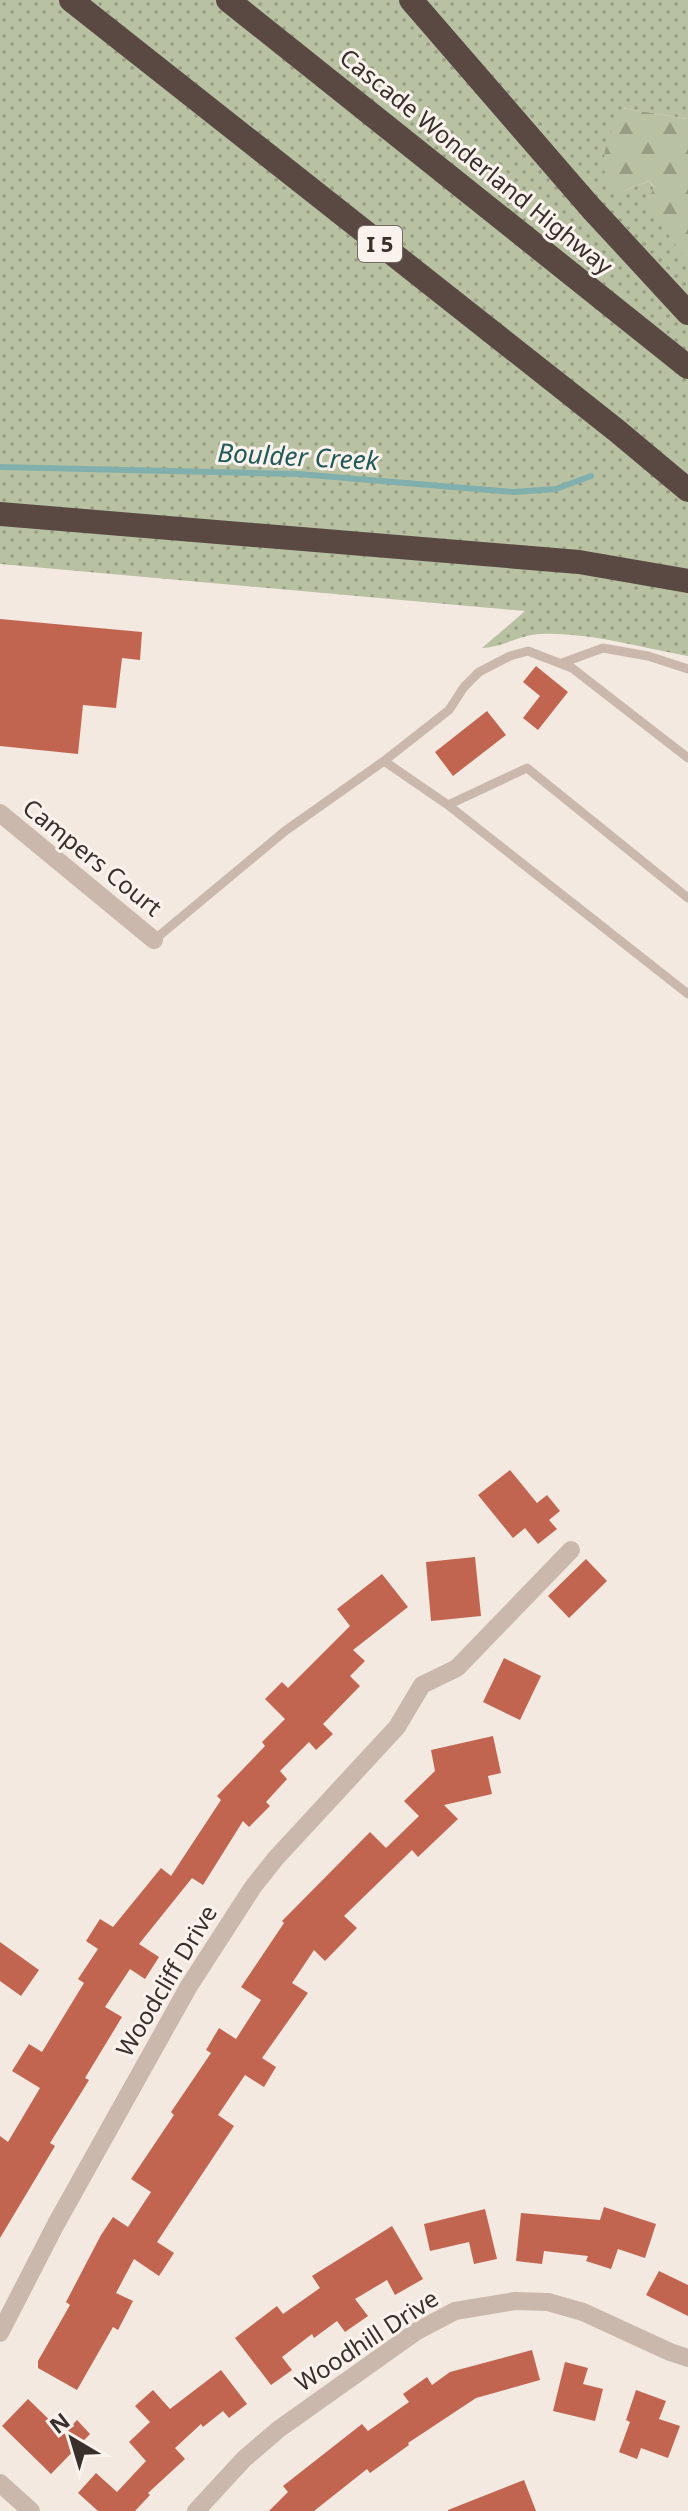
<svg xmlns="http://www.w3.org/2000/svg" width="688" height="2511" viewBox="0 0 688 2511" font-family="'Noto Sans',sans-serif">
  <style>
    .grass { fill: url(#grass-dots) }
    .forest { fill: url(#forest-firs) }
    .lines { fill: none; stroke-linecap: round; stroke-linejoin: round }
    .stream { stroke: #81afae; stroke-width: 6 }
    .building { fill: #c16550 }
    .service { stroke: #cbb8ad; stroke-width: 9 }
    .minor { stroke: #cbb8ad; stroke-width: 18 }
    .motorway { stroke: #5a4843; stroke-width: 24 }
    .labels { text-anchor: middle; stroke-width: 6; stroke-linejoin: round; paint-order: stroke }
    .shield { fill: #faf3ed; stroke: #736a65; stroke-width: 2 }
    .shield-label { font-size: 22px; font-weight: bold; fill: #392f2b }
    .street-label { font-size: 24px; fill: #392f2b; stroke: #faf3ed }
    .water-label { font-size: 26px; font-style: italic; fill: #225959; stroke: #faf3ed }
  </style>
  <defs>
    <pattern id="grass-dots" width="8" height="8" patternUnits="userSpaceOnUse" patternTransform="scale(2)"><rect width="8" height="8" fill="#b8c1a1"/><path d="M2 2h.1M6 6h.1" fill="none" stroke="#979d83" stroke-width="1.8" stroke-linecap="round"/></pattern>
    <pattern id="forest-firs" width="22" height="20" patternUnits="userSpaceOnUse" patternTransform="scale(2)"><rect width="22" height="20" fill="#b8c1a1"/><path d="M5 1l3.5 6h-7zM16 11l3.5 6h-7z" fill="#979d83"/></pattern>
  </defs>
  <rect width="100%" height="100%" fill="#f3e9e1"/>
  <!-- grass -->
  <path class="grass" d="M 0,0 L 688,0 L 688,119 L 622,108 L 626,190 L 649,181 C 668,204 656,231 688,257 L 688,656 C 641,648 589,632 541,634 C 518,635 504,647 482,648 L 525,611 L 0,564 Z"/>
  <!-- forest -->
  <path class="forest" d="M 622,108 L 688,119 L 688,257 L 679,250 L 647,203 L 654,187 L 649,181 L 626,190 L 612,191 C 595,162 608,136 622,108 Z"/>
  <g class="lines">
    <!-- stream -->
    <path class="stream" d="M 0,467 L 298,474 L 513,492 L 556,489 L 591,476"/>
  </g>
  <!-- building -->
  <path class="building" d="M 0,619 L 142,632 L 140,660 L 122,658 L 116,708 L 83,705 L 78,754 L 0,746 Z
    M 536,666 L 568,692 L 538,730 L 523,718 L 540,696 L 523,682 Z
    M 487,711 L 506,735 L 453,776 L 435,752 Z
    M 510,1470 L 537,1503 L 547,1495 L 560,1511 L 549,1520 L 557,1529 L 538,1544 L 525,1528 L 513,1538 L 478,1495 Z
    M 475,1557 L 481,1616 L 431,1621 L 426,1562 Z
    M 586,1559 L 607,1581 L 569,1618 L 548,1596 Z
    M 382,1574 L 408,1607 L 353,1650 L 365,1661 L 350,1676 L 360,1686 L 323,1724 L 333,1734 L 316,1750 L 309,1742 L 280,1771 L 287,1779 L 266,1802 L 270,1806 L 249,1827 L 243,1821 L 203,1885 L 192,1878 L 139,1944 L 159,1957 L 145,1979 L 130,1969 L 105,2007 L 122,2017 L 85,2078 L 89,2080 L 50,2143 L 55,2146 L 0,2238 L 0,2136 L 8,2142 L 40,2088 L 12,2071 L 29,2044 L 42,2052 L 84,1983 L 78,1979 L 98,1949 L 86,1941 L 100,1919 L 113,1927 L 161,1868 L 171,1876 L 221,1800 L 217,1796 L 265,1746 L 262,1742 L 285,1719 L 265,1699 L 282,1682 L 288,1688 L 350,1626 L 337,1609 Z
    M 504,1658 L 541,1676 L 520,1720 L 483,1702 Z
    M 493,1736 L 501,1773 L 488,1776 L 492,1794 L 444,1805 L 458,1819 L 418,1857 L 412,1850 L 344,1916 L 357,1928 L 325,1961 L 314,1950 L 292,1983 L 308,1993 L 262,2058 L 276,2067 L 264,2087 L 245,2075 L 218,2115 L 234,2126 L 157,2242 L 174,2253 L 159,2276 L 134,2259 L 116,2293 L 133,2301 L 118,2330 L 113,2327 L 77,2390 L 38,2368 L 38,2361 L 70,2305 L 66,2302 L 101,2235 L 113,2217 L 128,2227 L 151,2192 L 131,2179 L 174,2115 L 171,2112 L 211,2053 L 206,2050 L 219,2028 L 236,2039 L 261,2000 L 241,1987 L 284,1923 L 282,1921 L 370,1832 L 386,1848 L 419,1816 L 404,1801 L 435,1771 L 431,1750 Z
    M 0,1942 L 39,1970 L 21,1996 L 0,1981 Z
    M 604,2207 L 656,2224 L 645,2258 L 618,2249 L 611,2269 L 586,2261 L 588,2256 L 544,2251 L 542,2264 L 516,2261 L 521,2213 L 600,2220 Z
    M 485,2209 L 497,2259 L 474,2264 L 469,2242 L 430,2251 L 424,2224 Z
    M 392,2226 L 423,2279 L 395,2295 L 387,2280 L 355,2299 L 368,2316 L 345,2332 L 337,2321 L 314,2338 L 312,2334 L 282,2357 L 292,2370 L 271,2385 L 235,2338 L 277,2306 L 283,2314 L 320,2288 L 312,2276 Z
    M 659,2271 L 688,2285 L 688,2316 L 646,2295 Z
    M 532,2350 L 540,2380 L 476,2398 L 408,2443 L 409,2445 L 370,2473 L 367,2469 L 314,2511 L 269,2511 L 288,2492 L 283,2486 L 362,2424 L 368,2431 L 409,2402 L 403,2394 L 427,2377 L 432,2385 L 450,2372 Z
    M 565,2362 L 588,2368 L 583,2384 L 603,2389 L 595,2421 L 553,2411 Z
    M 221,2370 L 247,2404 L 229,2418 L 223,2411 L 203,2427 L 201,2424 L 175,2448 L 185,2459 L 148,2493 L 150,2495 L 135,2511 L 98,2511 L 78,2493 L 96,2473 L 117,2492 L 146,2461 L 129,2442 L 150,2422 L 135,2406 L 153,2390 L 170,2409 Z
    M 636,2390 L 666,2401 L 659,2419 L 680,2426 L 668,2458 L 641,2448 L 637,2459 L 619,2452 L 630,2422 L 626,2420 Z
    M 28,2399 L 64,2434 L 77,2420 L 90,2434 L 51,2474 L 2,2426 Z
    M 524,2480 L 536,2511 L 448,2511 L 448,2510 Z"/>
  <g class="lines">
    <!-- service -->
    <path class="service" d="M 562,663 L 603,648 L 648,656 L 688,669
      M 384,761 L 448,805 L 688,994
      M 448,805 L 527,768 L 688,898
      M 154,940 L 285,831 L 384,761 L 449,710 L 464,687 L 479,672 L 510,656 L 528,651 L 572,668 L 688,758"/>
    <!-- minor -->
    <path class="minor" d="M 0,813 L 154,940
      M 0,2333 L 56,2224 L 189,1986 L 253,1887 L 276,1858 L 397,1727 L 422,1685 L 457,1668 L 571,1550
      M 0,2483 L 31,2511
      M 196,2511 L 244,2459 L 279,2429 L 417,2331 L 455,2311 L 515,2301 L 548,2302 L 583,2312 L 670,2352 L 688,2358"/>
    <!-- motorway -->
    <path class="motorway" d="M 71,0 L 616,430 L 688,490
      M 228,0 L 688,367
      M 411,0 L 591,208 L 688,313
      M 0,514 L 579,562 L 688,581"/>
  </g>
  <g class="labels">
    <!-- shield labels -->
    <rect class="shield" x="358" y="226" width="44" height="36" rx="6"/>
    <g class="shield-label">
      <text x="380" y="252">I 5</text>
    </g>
    <!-- street labels -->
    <g class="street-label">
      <text transform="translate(476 162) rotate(39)" y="8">Cascade Wonderland Highway</text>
      <text transform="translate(92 858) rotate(39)" y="8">Campers Court</text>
      <text transform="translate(167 1981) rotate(-59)" y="8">Woodcliff Drive</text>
      <text transform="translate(367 2341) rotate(-33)" y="8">Woodhill Drive</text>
    </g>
    <!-- water labels -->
    <g class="water-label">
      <text transform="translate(298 457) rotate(3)" y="9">Boulder Creek</text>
    </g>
  </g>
  <!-- north arrow -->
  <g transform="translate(72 2439) rotate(322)" stroke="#faf3ed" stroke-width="6" paint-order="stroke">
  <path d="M0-6L14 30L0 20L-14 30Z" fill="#392f2b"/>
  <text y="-12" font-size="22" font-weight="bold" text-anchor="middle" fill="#392f2b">N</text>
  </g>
</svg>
